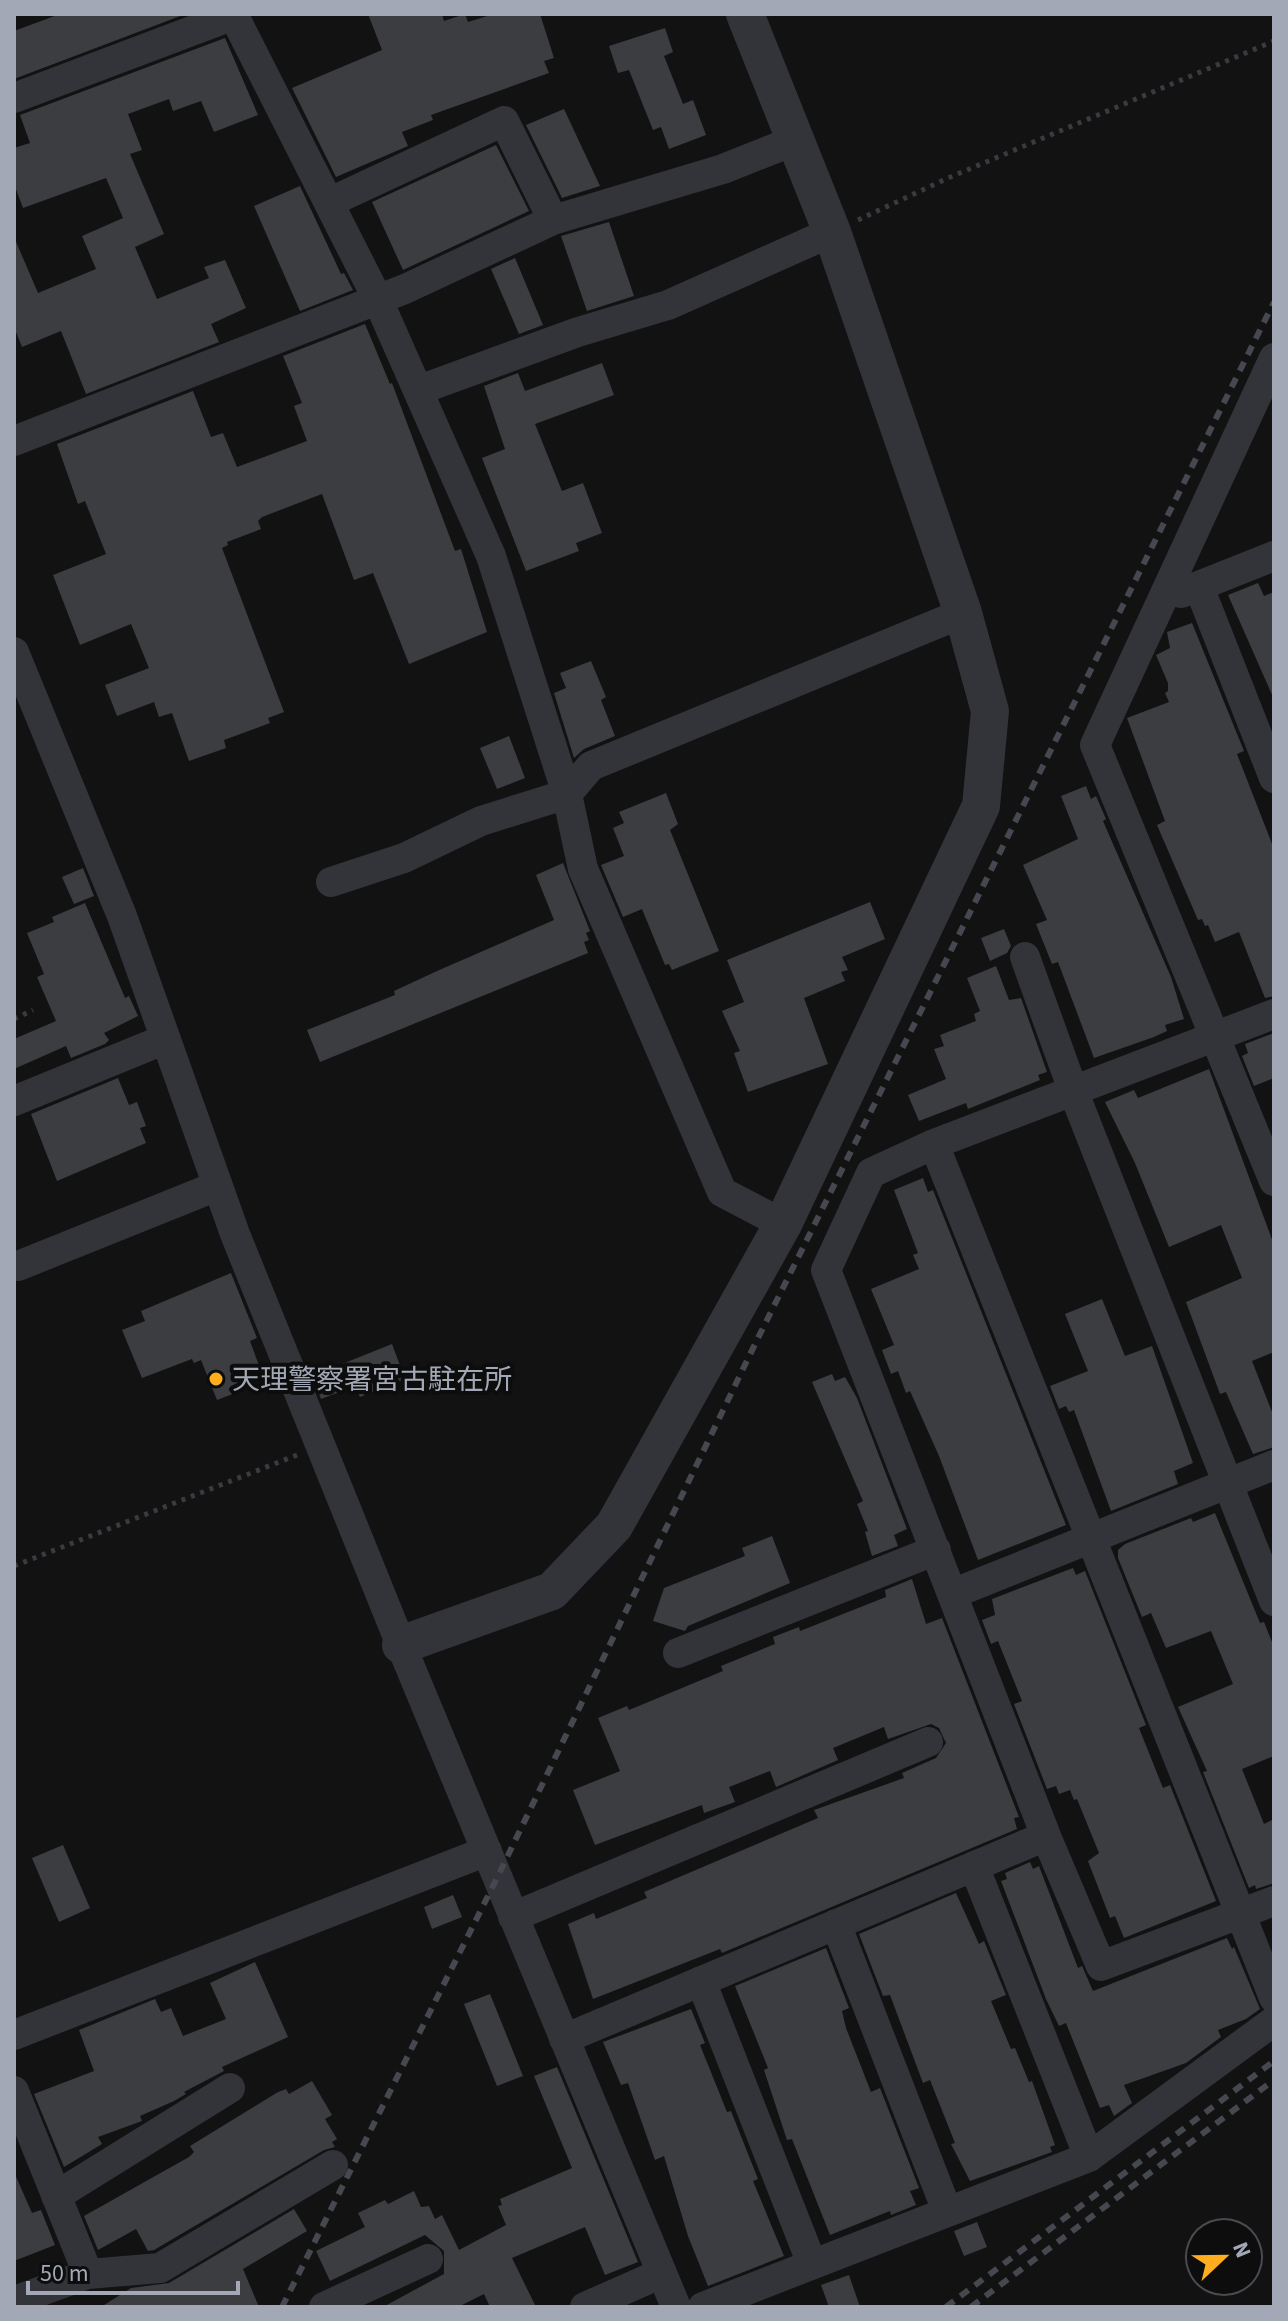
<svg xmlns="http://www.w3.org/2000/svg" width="1288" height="2321" viewBox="0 0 1288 2321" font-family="'Source Sans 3','Noto Sans JP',sans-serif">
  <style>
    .building { fill: #3b3d41 }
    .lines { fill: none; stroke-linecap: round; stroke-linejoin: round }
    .path { stroke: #383b40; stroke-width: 5; stroke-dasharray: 4 6; stroke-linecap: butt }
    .minor { stroke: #323439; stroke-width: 30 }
    .tertiary { stroke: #323439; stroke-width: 38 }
    .rail { stroke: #45484e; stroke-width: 6; stroke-dasharray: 10 8; stroke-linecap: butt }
    .poi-dot { fill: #ffac1e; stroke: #0d0d0e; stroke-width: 3 }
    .labels { text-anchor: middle; stroke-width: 8; stroke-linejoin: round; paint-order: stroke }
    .poi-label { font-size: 28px; fill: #a2a8b5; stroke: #0d0d0e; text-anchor: start }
  </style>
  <rect width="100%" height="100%" fill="#121213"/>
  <!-- building -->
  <path class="building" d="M 60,14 L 183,14 L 183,15 L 14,79 L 14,31 Z
    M 368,14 L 442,14 L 444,21 L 465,14 L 468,22 L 494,14 L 540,14 L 554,58 L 544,61 L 549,73 L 431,115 L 433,120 L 402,132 L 408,146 L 336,177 L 292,88 L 382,50 Z
    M 665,28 L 673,52 L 664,56 L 683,104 L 693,100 L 706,135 L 669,149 L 661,127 L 653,130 L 629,70 L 618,73 L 609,46 Z
    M 225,38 L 258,115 L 214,132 L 201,101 L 173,111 L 169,99 L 128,114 L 142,150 L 130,154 L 164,234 L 135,247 L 157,299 L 209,278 L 204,267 L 225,260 L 246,308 L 211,324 L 219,342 L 86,394 L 61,331 L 22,347 L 14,327 L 14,237 L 38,293 L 96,269 L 82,236 L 123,218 L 106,178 L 23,208 L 14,184 L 14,148 L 30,143 L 20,115 Z
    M 564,109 L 600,186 L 562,198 L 526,125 Z
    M 496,145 L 529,211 L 403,270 L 372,202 Z
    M 300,186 L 341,274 L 344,273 L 353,290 L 300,311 L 254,206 Z
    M 609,222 L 634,296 L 587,311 L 561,236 Z
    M 515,258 L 543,325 L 519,334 L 491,269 Z
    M 365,324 L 390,384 L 392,383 L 455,551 L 461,549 L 487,632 L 409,664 L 373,573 L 354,580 L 322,494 L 262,517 L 258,521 L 261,529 L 227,542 L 228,545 L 222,548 L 284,712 L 268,718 L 270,723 L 224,740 L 226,748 L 189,761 L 172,713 L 159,717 L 154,702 L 117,716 L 105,685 L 149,668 L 131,624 L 80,645 L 53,575 L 106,554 L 85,501 L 78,504 L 57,444 L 193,391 L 211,437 L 223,433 L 237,467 L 307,441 L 294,406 L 302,403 L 283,356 Z
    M 602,363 L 614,395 L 535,424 L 562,491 L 583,483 L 602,533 L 576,543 L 579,551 L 526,571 L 482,458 L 505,449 L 484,386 L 518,373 L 525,391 Z
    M 1258,583 L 1264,596 L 1274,592 L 1273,697 L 1228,595 Z
    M 1192,623 L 1244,751 L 1237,754 L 1274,849 L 1274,996 L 1265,998 L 1239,932 L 1215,942 L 1208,925 L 1205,926 L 1202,919 L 1198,920 L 1157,825 L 1165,821 L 1127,718 L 1169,702 L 1165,693 L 1168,691 L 1168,683 L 1156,655 L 1170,648 L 1167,632 Z
    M 591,661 L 606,697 L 601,700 L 615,736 L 584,749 L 574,758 L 554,693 L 566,688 L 560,673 Z
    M 509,736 L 525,778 L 497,789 L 480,748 Z
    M 1086,786 L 1091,799 L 1096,796 L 1106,819 L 1103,821 L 1171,977 L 1184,1019 L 1165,1025 L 1167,1031 L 1154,1037 L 1094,1058 L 1058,962 L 1052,964 L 1036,924 L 1047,920 L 1023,865 L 1078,839 L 1061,796 Z
    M 666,793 L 678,824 L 670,830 L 719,951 L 672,970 L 669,964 L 665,965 L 642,909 L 623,917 L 601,865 L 624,856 L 613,828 L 624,823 L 619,812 Z
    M 563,863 L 590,931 L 586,933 L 589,940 L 584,942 L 588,953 L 320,1062 L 307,1030 L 395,995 L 394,991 L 437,971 L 554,920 L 536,875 Z
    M 83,868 L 94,896 L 74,904 L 62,877 Z
    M 870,902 L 885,939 L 842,957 L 848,970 L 841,972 L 845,981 L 804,998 L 828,1064 L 748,1092 L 734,1053 L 740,1051 L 722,1011 L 744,1002 L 727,960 Z
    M 85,903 L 125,998 L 129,996 L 138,1016 L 104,1033 L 109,1040 L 105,1044 L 71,1058 L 66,1046 L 14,1069 L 14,1039 L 56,1021 L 37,977 L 44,974 L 27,933 L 54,922 L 52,917 Z
    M 1004,929 L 1011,946 L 1007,953 L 990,961 L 981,938 Z
    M 996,966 L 1009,1000 L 1021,998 L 1047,1072 L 1038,1075 L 1040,1080 L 968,1109 L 966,1103 L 919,1121 L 908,1095 L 946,1079 L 934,1049 L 944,1046 L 940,1035 L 976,1021 L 974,1014 L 980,1011 L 967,978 Z
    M 1274,1033 L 1274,1078 L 1254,1086 L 1242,1056 L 1248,1053 L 1245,1044 Z
    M 1209,1069 L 1274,1245 L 1274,1352 L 1252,1361 L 1274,1417 L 1274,1447 L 1253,1454 L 1226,1392 L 1220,1394 L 1186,1302 L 1242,1278 L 1221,1225 L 1169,1247 L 1135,1163 L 1105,1102 L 1134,1090 L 1138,1098 Z
    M 118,1078 L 129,1105 L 137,1102 L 146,1126 L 140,1128 L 146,1143 L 57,1181 L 31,1114 Z
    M 923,1178 L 928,1192 L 933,1190 L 1066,1525 L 978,1560 L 939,1456 L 910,1391 L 906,1393 L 898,1371 L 891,1374 L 882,1350 L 894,1345 L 871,1289 L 919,1269 L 913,1255 L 918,1253 L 894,1190 Z
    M 231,1273 L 257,1338 L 250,1341 L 261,1371 L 248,1376 L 251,1387 L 217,1400 L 201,1360 L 194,1363 L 192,1359 L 142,1378 L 122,1330 L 145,1321 L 141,1311 Z
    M 1102,1299 L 1125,1356 L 1152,1346 L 1193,1463 L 1174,1471 L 1178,1484 L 1111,1511 L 1074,1410 L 1069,1412 L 1066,1406 L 1059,1409 L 1050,1386 L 1088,1371 L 1065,1314 Z
    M 392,1344 L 405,1379 L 360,1397 L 355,1386 L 321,1399 L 312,1376 Z
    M 832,1374 L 835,1381 L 845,1377 L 857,1398 L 907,1529 L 894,1535 L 898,1546 L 872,1556 L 865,1532 L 868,1531 L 857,1504 L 863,1501 L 812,1382 Z
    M 1215,1513 L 1260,1623 L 1264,1622 L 1274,1647 L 1274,1756 L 1242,1769 L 1264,1824 L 1274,1819 L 1274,1883 L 1256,1889 L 1255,1885 L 1249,1888 L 1203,1772 L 1207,1771 L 1178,1707 L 1233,1684 L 1211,1631 L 1166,1648 L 1151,1613 L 1142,1617 L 1118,1558 L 1118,1550 L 1125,1544 L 1191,1518 L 1193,1522 Z
    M 772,1536 L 790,1583 L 688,1626 L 685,1631 L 653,1621 L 664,1588 L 745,1556 L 742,1548 Z
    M 1073,1568 L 1076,1575 L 1085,1571 L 1146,1725 L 1139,1728 L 1163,1788 L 1170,1785 L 1216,1901 L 1124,1938 L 1115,1916 L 1110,1918 L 1088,1861 L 1099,1853 L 1077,1799 L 1074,1800 L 1070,1790 L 1059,1794 L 1056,1786 L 1047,1789 L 1014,1704 L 1022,1701 L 998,1641 L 991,1644 L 982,1620 L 995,1615 L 992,1599 Z
    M 912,1579 L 926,1624 L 942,1618 L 1019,1817 L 1014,1818 L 1017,1829 L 722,1953 L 720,1949 L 593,1999 L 568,1924 L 594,1913 L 596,1919 L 647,1898 L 644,1892 L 818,1818 L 814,1810 L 904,1778 L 902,1773 L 936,1758 L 946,1743 L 939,1728 L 931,1724 L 888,1739 L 884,1727 L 833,1748 L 838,1760 L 776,1787 L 770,1771 L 729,1787 L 735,1802 L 704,1813 L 702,1805 L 595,1845 L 573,1790 L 620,1771 L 598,1718 L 627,1706 L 629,1710 L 723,1671 L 721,1666 L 775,1644 L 773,1637 L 799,1627 L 800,1631 L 886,1597 L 885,1590 Z
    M 63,1845 L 90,1908 L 59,1922 L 32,1858 Z
    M 1030,1862 L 1033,1869 L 1039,1866 L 1078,1968 L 1082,1966 L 1093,1991 L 1227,1938 L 1232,1949 L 1234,1947 L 1260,2009 L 1246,2019 L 1218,2030 L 1221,2037 L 1186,2063 L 1124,2085 L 1132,2103 L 1114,2116 L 1109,2105 L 1100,2108 L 1066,2023 L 1059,2026 L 1046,1999 L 1001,1881 L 1007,1879 L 1005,1873 Z
    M 956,1893 L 979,1944 L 984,1941 L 1006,1995 L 991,2001 L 1011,2049 L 1015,2048 L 1029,2082 L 1032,2081 L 1055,2145 L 1050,2147 L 1052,2152 L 970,2181 L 951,2144 L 955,2143 L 930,2080 L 923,2083 L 890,1995 L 883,1996 L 859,1934 Z
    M 453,1895 L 462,1917 L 432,1929 L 424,1907 Z
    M 826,1948 L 849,2008 L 842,2011 L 846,2028 L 871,2092 L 880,2088 L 919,2188 L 910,2191 L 916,2205 L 891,2215 L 890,2211 L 830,2235 L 792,2139 L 787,2140 L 764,2070 L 768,2068 L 735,1986 Z
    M 255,1962 L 288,2037 L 222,2067 L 224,2071 L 184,2092 L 186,2094 L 174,2101 L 140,2116 L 142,2121 L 98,2137 L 102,2144 L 64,2167 L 34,2094 L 94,2071 L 79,2030 L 155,1999 L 161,2012 L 171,2008 L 183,2036 L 226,2019 L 210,1983 Z
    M 490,1994 L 523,2076 L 497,2086 L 464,2004 Z
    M 691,2009 L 705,2043 L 700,2045 L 727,2112 L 731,2111 L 758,2179 L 753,2181 L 784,2256 L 708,2286 L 688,2236 L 664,2156 L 655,2160 L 628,2083 L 621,2085 L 603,2042 Z
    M 557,2067 L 638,2262 L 605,2275 L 585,2227 L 512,2258 L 536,2307 L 490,2307 L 484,2294 L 458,2307 L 383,2307 L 444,2274 L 444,2251 L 425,2235 L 330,2281 L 316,2251 L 365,2227 L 358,2213 L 385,2200 L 388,2204 L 414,2191 L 421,2207 L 429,2206 L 435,2219 L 442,2215 L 459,2250 L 506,2225 L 498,2206 L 502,2205 L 500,2199 L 572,2168 L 534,2076 Z
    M 312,2081 L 332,2115 L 325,2119 L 337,2139 L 332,2142 L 335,2147 L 324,2150 L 154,2250 L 148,2251 L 136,2229 L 98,2250 L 84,2216 L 189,2157 L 194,2152 L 190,2146 L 278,2092 L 286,2089 L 289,2094 Z
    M 14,2172 L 32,2213 L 41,2210 L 55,2245 L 14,2261 Z
    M 294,2209 L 307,2231 L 243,2269 L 259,2307 L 101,2307 L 131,2288 L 169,2283 Z
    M 977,2222 L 987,2247 L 964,2256 L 954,2231 Z
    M 849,2275 L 860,2307 L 829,2307 L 821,2285 Z"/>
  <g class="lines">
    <!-- path -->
    <path class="path" d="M 858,220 L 948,178 L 1274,41
      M 14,1019 L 33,1010
      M 14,1566 L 297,1455"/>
    <!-- minor -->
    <path class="minor" d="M 233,14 L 377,298 L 491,556 L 567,794 L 583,869 L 722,1192 L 783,1224
      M 14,98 L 234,15
      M 553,220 L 723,169 L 796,140
      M 1274,358 L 1095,745 L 1274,1181
      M 419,390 L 578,332 L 668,305 L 832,232
      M 14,441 L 405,289 L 553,220 L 504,121 L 330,202
      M 1199,587 L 1274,778
      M 1181,593 L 1274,556
      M 14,652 L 122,916 L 235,1234 L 401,1645 L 676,2307
      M 331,882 L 404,858 L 481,821 L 567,794 L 591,766 L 963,613
      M 1025,957 L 1074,1093 L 1274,1601
      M 1274,1014 L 934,1144 L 871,1173 L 826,1270 L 1046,1836 L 1101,1966 L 1274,1901
      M 14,1101 L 163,1040
      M 934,1144 L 1274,1998
      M 18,1266 L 217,1186
      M 952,1594 L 1274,1465
      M 678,1653 L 936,1550
      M 974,1866 L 1089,2157
      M 513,1917 L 928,1742
      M 836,1924 L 947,2211
      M 701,1981 L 812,2264
      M 14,2035 L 487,1851
      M 564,2039 L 1046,1836
      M 14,2091 L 88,2274
      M 56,2196 L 230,2088
      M 14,2301 L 88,2274 L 160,2268 L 333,2165
      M 324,2307 L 428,2259
      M 585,2307 L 662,2273
      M 703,2307 L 1089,2157 L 1274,2021"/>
    <!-- tertiary -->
    <path class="tertiary" d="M 401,1645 L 552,1591 L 614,1526 L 783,1224 L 981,806 L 990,711 L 963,613 L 832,232 L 745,14"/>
    <!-- rail -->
    <path class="rail" d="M 282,2307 L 497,1878 L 757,1340 L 1274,302
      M 946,2307 L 1274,2061
      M 971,2307 L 1274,2080"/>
  </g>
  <!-- markers -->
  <circle class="poi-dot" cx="216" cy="1379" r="8"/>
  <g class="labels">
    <!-- poi labels -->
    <g class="poi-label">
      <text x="232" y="1389">天理警察署宮古駐在所</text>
    </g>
  </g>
  <!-- border -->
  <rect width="1288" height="2321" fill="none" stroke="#a2a8b5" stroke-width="32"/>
  <!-- north arrow -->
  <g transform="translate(1224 2257) rotate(68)"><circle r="38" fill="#0d0d0e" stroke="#494b51" stroke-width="2"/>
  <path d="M0-6L14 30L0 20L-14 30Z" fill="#ffac1e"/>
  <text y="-12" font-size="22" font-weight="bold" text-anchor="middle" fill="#a2a8b5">N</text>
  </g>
  <!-- scale -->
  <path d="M28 2281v12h210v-12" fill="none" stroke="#a2a8b5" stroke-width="4"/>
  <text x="40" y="2281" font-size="24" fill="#a2a8b5" stroke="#0d0d0e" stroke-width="6" paint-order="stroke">50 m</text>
</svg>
